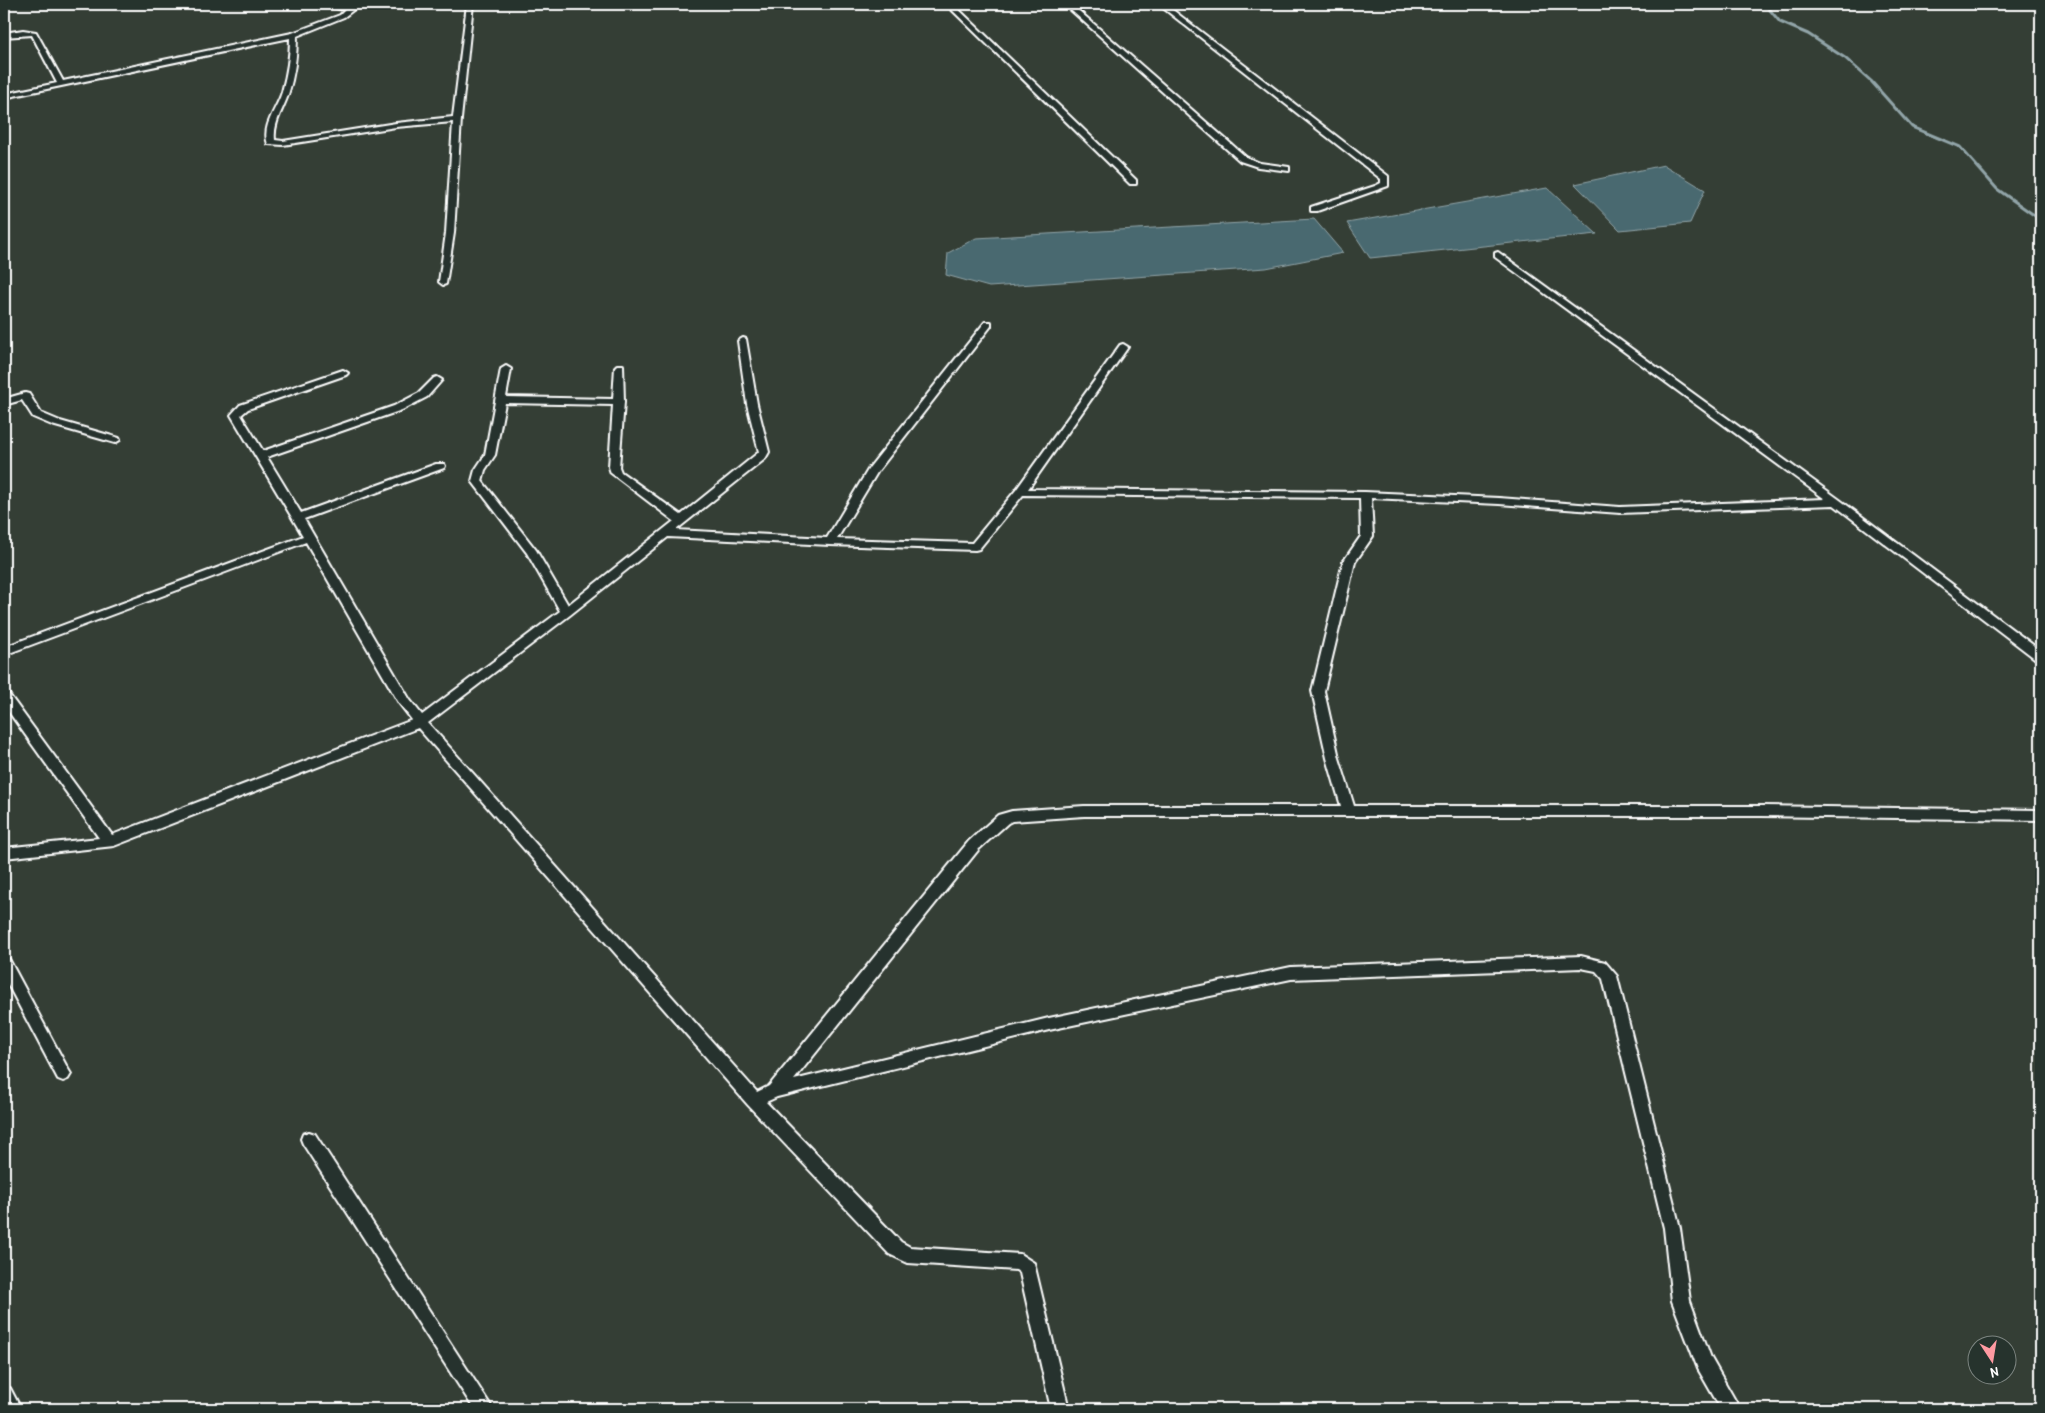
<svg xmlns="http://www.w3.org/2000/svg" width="2045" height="1413" viewBox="0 0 2045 1413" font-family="'Patrick Hand',sans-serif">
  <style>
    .water { fill: #4a6970; stroke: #92a5a9 }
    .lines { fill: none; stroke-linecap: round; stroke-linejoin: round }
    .stream { stroke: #92a5a9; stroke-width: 3 }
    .street-casing { stroke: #fff; stroke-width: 4 }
    .street { fill: #26332d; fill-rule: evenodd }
  </style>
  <rect width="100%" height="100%" fill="#343e35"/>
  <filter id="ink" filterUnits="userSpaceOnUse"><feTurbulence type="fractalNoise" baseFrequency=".02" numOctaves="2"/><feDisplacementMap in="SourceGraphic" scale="10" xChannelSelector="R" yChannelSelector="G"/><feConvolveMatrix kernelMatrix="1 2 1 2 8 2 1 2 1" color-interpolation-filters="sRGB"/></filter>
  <g filter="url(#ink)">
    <!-- water -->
    <path class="water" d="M 1664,165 L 1705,190 L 1690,223 L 1620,230 L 1575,184 Z
      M 1547,188 L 1597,234 L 1370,258 L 1347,223 Z
      M 1314,219 L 1343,253 L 1266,268 L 989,287 L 946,275 L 948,253 L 976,238 Z"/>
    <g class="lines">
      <!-- stream -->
      <path class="stream" d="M 1765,4 L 1780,22 L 1808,34 L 1845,58 L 1871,81 L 1912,127 L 1960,147 L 1997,189 L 2041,220"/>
      <defs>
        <path id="street" d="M 319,4 L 350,7 L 354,4 L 361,4 L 344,17 L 297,36 C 297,56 294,76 288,95 C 283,110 273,123 275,140 L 283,141 L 396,123 L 453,117 L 467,4 L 473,4 L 461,119 L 454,233 L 446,284 L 443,285 L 439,282 L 446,233 L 453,122 L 396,127 L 283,145 L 268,144 C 261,126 277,109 282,92 C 287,74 290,56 290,38 L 4,98 L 4,94 L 57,83 L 32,35 L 4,37 L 4,33 L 23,30 L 36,32 L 63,81 L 292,33 L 340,15 L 345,10 Z
          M 946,4 L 953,4 L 1136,180 L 1136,184 L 1130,184 Z
          M 1064,4 L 1071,4 L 1246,157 L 1260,163 L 1289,167 L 1289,171 L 1258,167 L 1240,161 Z
          M 1158,4 L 1165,4 L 1388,176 L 1388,186 L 1317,211 L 1311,211 L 1311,207 L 1375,186 L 1381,183 L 1381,179 Z
          M 1498,252 L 1840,500 L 2041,651 L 2041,661 L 2037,660 L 1834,505 L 1620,513 L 1499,504 L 1371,498 L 1373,536 L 1355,562 L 1324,691 L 1339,758 L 1354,806 L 1760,806 L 2041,810 L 2041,820 L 1760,816 L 1084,816 L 1012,821 L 1008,823 L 979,849 L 794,1080 L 1049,1018 L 1291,967 L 1581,956 L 1605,962 L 1617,976 L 1680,1228 L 1690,1301 L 1711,1358 L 1740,1409 L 1721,1409 L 1698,1369 L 1672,1301 L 1664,1228 L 1603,979 L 1596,971 L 1581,968 L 1291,979 L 1049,1030 L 777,1097 L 766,1102 L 901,1242 L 910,1247 L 1020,1254 L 1034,1263 L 1069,1409 L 1051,1409 L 1020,1273 L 1016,1270 L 908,1263 L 889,1254 L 748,1105 L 418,728 L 114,846 L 4,858 L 4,848 L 99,838 L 4,705 L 4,692 L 8,693 L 112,835 L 412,720 L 399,703 L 306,542 L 4,655 L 4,647 L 303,536 L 231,415 L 240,405 L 343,370 L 348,373 L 346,375 L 248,409 L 241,415 L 263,451 L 394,406 L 419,393 L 434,378 L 437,377 L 442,380 L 427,397 L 402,410 L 267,457 L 301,513 L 436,464 L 444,464 L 445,466 L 444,468 L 304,519 L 410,700 L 422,715 L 560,611 L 527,553 L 472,481 L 475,470 L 485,455 L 501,369 L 506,366 L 511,369 L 506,397 L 613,399 L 615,367 L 617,365 L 623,365 L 624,402 L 619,467 L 621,472 L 681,515 L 759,452 L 747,404 L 738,341 L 743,338 L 746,339 L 757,404 L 769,452 L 765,459 L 676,530 L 827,538 L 869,468 L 985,322 L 991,322 L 991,326 L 878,471 L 837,539 L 972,543 L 1016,490 L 1120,345 L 1123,344 L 1128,347 L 1028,489 L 1365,492 L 1499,498 L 1620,507 L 1825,499 L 1495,257 L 1495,253 ZM 505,403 L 613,405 L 609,467 L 611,473 L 674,521 L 568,605 L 536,550 L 482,481 L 485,470 L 495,455 ZM 1023,495 L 1360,498 L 1361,536 L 1343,562 L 1312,691 L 1327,758 L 1341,806 L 1084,806 L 1012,811 L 998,815 L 969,841 L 769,1086 L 757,1092 L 428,723 L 570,615 L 668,537 L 830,545 L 975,550 L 979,549 Z
          M 25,393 L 29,394 L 41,413 L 60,421 L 119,438 L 120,440 L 115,443 L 52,425 L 33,417 L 22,400 L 4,405 L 4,399 Z
          M 4,957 L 9,959 L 68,1069 L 71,1074 L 68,1079 L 63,1081 L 58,1079 L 4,977 Z
          M 309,1132 L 315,1134 L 493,1409 L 474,1409 L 303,1144 L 301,1139 L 303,1134 Z
          M 4,1385 L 10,1388 L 21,1409 L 4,1409 Z"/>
      </defs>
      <!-- street casing -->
      <use href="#street" class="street-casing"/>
      <!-- street -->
      <use href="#street" class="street"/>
    </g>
  </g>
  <!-- margin -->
  <rect width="2045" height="1413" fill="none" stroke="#26332d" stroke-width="20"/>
  <rect x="10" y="10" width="2025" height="1393" fill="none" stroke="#fff" stroke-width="2" filter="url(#ink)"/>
  <!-- north arrow -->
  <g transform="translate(1992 1360) rotate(168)"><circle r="24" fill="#26332d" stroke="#7d8581"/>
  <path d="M0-4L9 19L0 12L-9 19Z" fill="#ff9aa2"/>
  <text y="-8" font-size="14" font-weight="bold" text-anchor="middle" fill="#ffffff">N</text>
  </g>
</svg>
